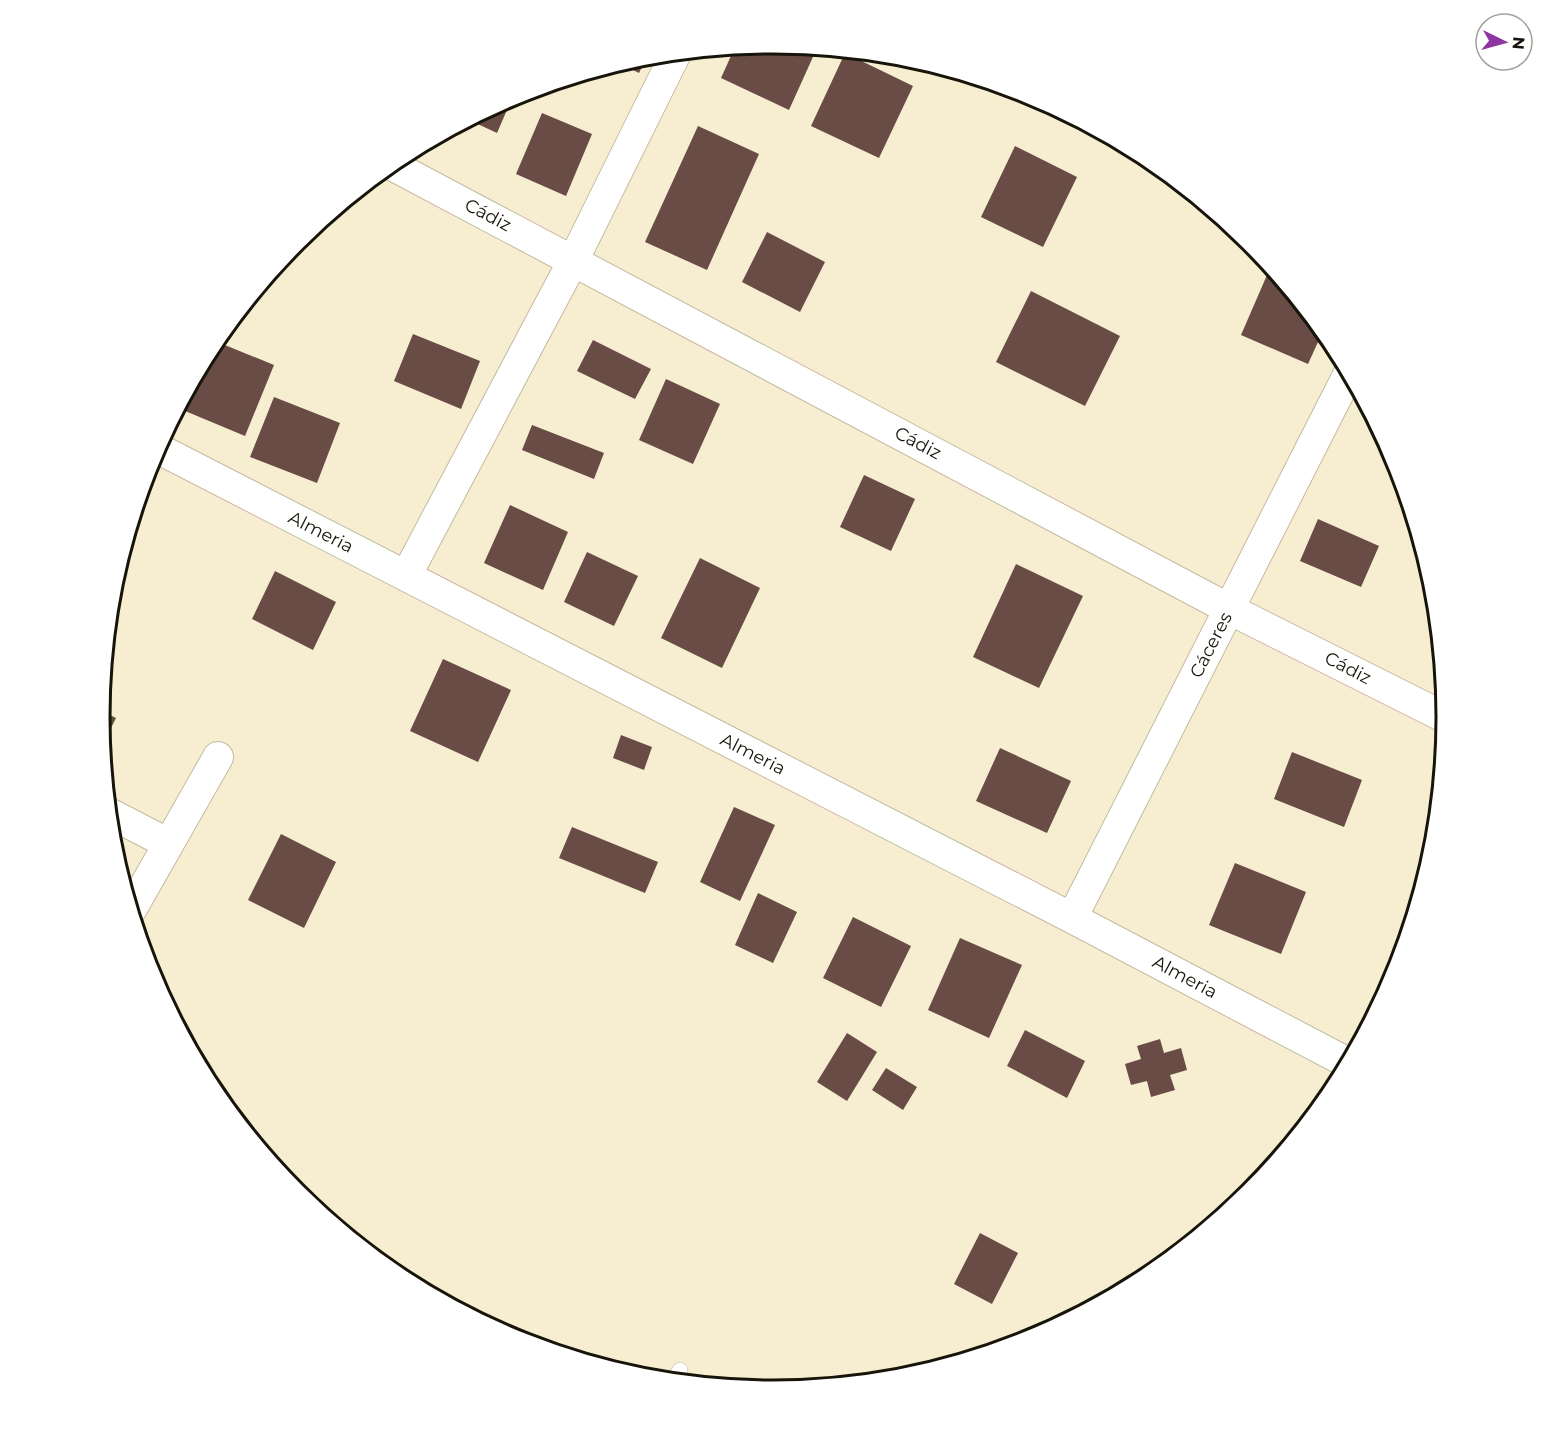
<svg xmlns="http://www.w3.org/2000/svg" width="1546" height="1434" viewBox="0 0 1546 1434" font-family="Montserrat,sans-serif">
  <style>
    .building { fill: #684c45 }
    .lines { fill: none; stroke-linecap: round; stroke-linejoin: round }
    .lane-casing { stroke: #c5bba0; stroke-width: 16 }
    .street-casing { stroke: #c5bba0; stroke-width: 32 }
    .lane { stroke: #fff; stroke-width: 15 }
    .street { stroke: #fff; stroke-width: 30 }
    .labels { text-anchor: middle; stroke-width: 6; stroke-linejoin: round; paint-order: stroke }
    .street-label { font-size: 18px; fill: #17140a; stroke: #fff }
    .rim { fill: none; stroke: #17140a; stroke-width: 3 }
  </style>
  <rect width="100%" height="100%" fill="#f7edd1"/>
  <!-- building -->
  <path class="building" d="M 773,44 L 817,48 L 789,110 L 721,78 L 735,47 Z
    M 845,53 L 913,86 L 879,158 L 811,126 Z
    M 642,56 L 647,56 L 639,73 L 619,63 Z
    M 513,96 L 497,133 L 469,120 L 503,101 Z
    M 542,113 L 592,134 L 566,196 L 516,174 Z
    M 698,126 L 759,154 L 707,270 L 645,242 Z
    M 1015,146 L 1077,177 L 1043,247 L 981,217 Z
    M 767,232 L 825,262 L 800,312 L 742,282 Z
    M 1267,275 L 1283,282 L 1323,331 L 1308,364 L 1241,335 Z
    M 1031,291 L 1120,336 L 1085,406 L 996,362 Z
    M 413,334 L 480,361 L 461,409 L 394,381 Z
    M 593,340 L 651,369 L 635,399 L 577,371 Z
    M 215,341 L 274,365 L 245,436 L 178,408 Z
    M 666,379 L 720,404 L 693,464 L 639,440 Z
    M 274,397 L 340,423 L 317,483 L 250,457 Z
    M 532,425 L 604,453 L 594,479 L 522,450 Z
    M 864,475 L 915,499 L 891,551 L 840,527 Z
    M 510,505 L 568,532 L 543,590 L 484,563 Z
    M 1318,519 L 1379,546 L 1361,587 L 1300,561 Z
    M 587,552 L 638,576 L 614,626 L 564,602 Z
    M 700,558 L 760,588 L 722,668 L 661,638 Z
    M 1016,564 L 1083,596 L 1039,688 L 973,657 Z
    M 275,571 L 336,602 L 313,650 L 252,619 Z
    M 443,659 L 511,690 L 478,762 L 410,731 Z
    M 100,710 L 116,718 L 102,746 L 100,717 Z
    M 621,735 L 652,747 L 644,770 L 613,758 Z
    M 1000,748 L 1071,781 L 1047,833 L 976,801 Z
    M 1292,752 L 1362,780 L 1344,827 L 1274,799 Z
    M 734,807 L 775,825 L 740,901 L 700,882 Z
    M 572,827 L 658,862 L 645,893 L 559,858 Z
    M 281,834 L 336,862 L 304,928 L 248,900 Z
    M 1235,863 L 1306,892 L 1281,954 L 1209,925 Z
    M 758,893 L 797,912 L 773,963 L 735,945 Z
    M 853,917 L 911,946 L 881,1007 L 823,978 Z
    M 960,938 L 1022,965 L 989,1038 L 928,1010 Z
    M 1025,1030 L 1085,1061 L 1067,1098 L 1007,1066 Z
    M 847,1033 L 877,1052 L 847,1101 L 817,1082 Z
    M 1160,1039 L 1164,1053 L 1181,1048 L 1187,1070 L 1170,1075 L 1175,1090 L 1151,1097 L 1147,1081 L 1131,1085 L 1125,1064 L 1141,1059 L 1137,1046 Z
    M 886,1068 L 917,1087 L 903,1110 L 872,1090 Z
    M 1311,1108 L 1317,1111 L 1304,1127 L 1303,1126 Z
    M 980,1233 L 1018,1253 L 992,1304 L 954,1284 Z"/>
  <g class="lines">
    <defs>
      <path id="lane" d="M 673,1381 L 680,1370"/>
      <path id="street" d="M 390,164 L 1229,609 L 1446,718
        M 157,448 L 1072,918 L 1348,1063
        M 406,576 L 574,259 L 676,53
        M 109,813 L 167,843
        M 131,910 L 218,757
        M 1072,918 L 1349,373"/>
    </defs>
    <!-- lane casing -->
    <use href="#lane" class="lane-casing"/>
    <!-- street casing -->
    <use href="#street" class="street-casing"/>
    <!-- lane -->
    <use href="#lane" class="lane"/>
    <!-- street -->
    <use href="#street" class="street"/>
  </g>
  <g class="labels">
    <!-- street labels -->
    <g class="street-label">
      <text transform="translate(488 215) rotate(28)" y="6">Cádiz</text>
      <text transform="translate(918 443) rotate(28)" y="6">Cádiz</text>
      <text transform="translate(321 532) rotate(27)" y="6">Almeria</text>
      <text transform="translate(1211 645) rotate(-63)" y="6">Cáceres</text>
      <text transform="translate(1348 668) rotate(27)" y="6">Cádiz</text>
      <text transform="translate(753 754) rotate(27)" y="6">Almeria</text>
      <text transform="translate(1185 977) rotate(28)" y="6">Almeria</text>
    </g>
  </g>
  <!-- crop -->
  <path d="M0 0H1546V1434H0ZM110 717a663 663 0 1 1 1326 0a663 663 0 1 1-1326 0Z" fill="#fff" fill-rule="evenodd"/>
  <path class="rim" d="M110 717a663 663 0 1 1 1326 0a663 663 0 1 1-1326 0Z"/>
  <!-- north arrow -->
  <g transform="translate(1504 42) rotate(95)"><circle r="28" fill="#ffffff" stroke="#a2a19d" stroke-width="1.5"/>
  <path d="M0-4.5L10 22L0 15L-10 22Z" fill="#8e35a0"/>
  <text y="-9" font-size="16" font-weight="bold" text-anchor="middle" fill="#17140a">N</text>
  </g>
</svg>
